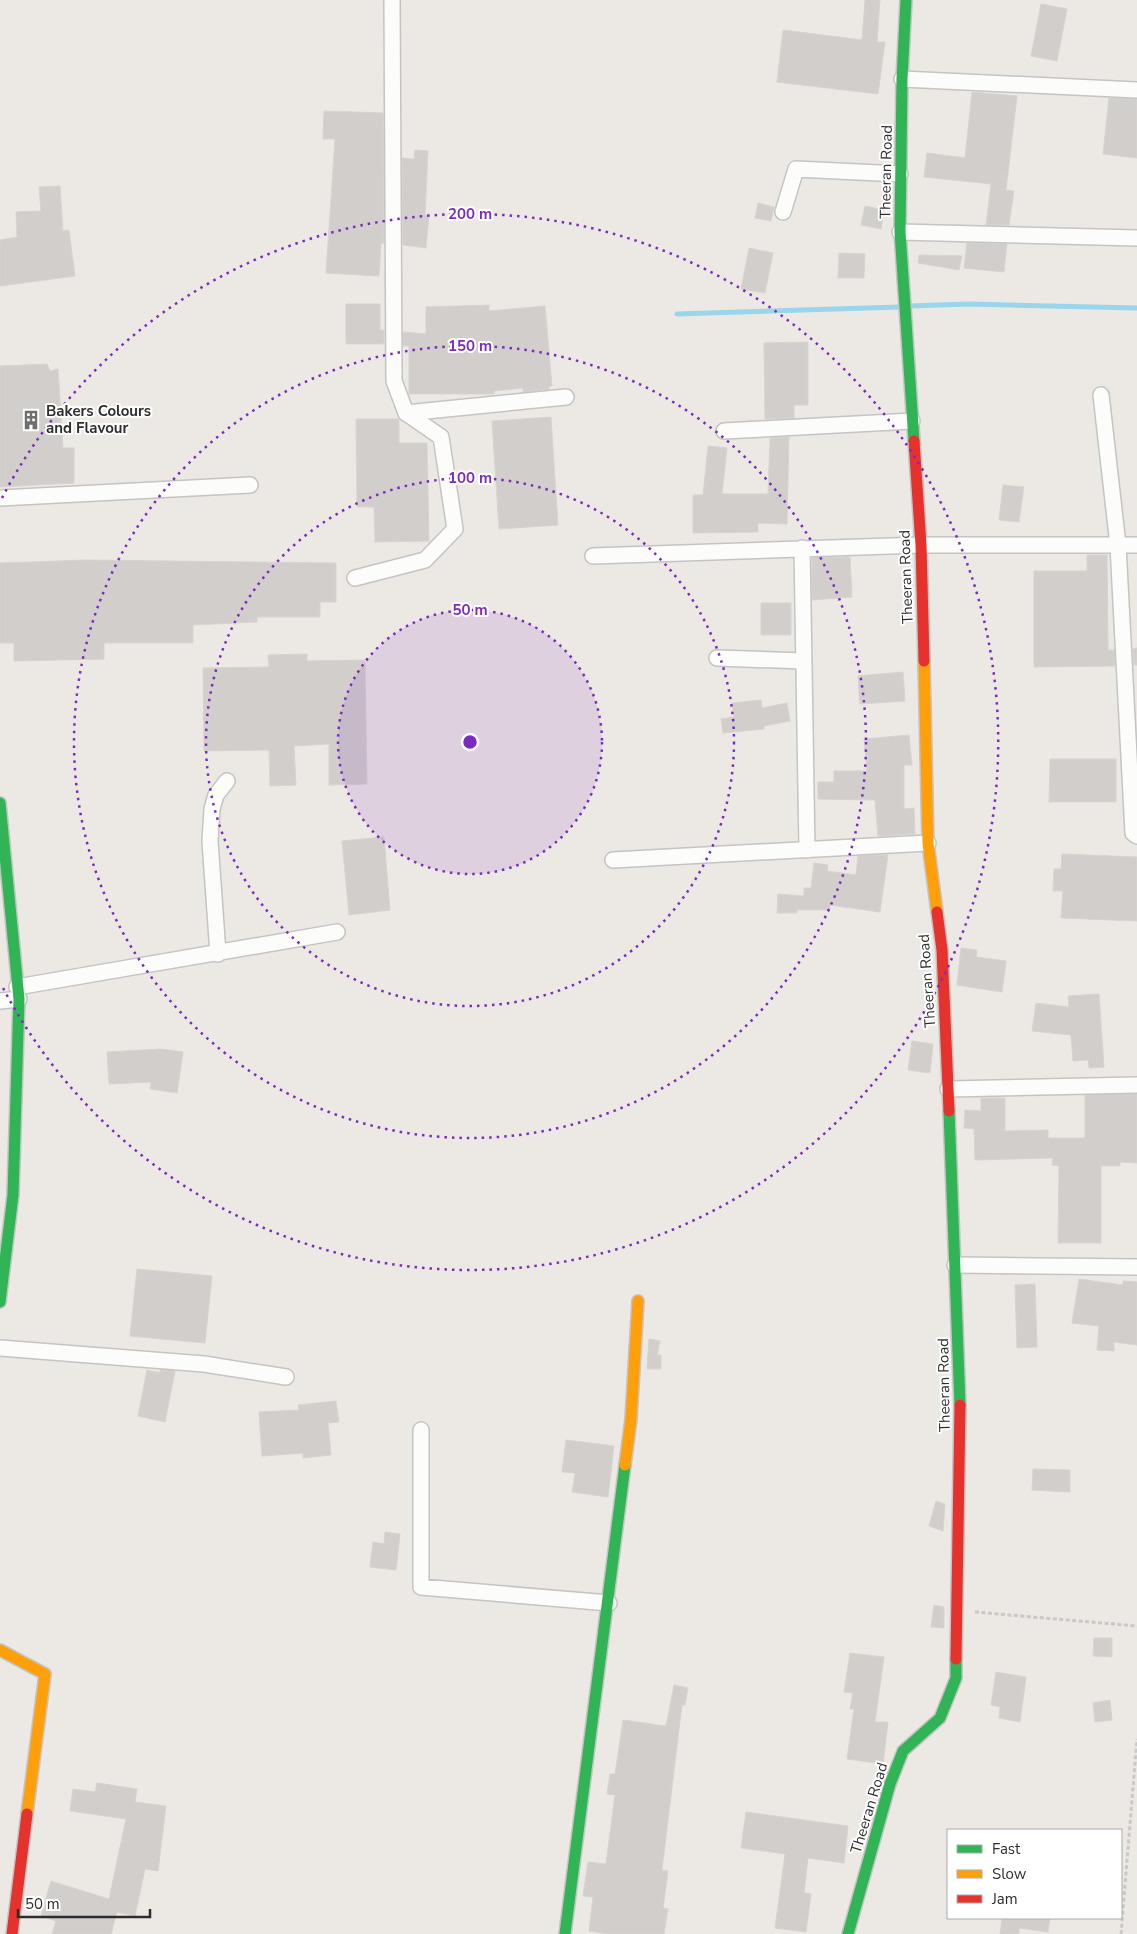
<svg xmlns="http://www.w3.org/2000/svg" width="1137" height="1934" viewBox="0 0 1137 1934" font-family="'Nunito Sans',sans-serif">
  <style>
    .lines { fill: none; stroke-linecap: round; stroke-linejoin: round }
    .stream { stroke: #99d6ec; stroke-width: 5 }
    .building { fill: #d1cecb; stroke: #d7d4d0 }
    .street-casing { stroke: #c5c4c5; stroke-width: 18 }
    .fast-casing { stroke: #c5c4c5; stroke-width: 14 }
    .slow-casing { stroke: #c5c4c5; stroke-width: 14 }
    .jam-casing { stroke: #c5c4c5; stroke-width: 14 }
    .path { stroke: #c9c9c8; stroke-width: 3; stroke-dasharray: 4 2.5; stroke-linecap: butt }
    .street { stroke: #fcfcfb; stroke-width: 15 }
    .fast { stroke: #30b455; stroke-width: 11 }
    .slow { stroke: #ff9f0a; stroke-width: 11 }
    .jam { stroke: #e5322d; stroke-width: 11 }
    .ring { fill: none; stroke: #7b2cbf; stroke-width: 2.5; stroke-dasharray: 2.5 5 }
    .labels { text-anchor: middle; stroke-width: 4; stroke-linejoin: round; paint-order: stroke }
    .street-label { font-size: 15px; fill: #2e2e2e; stroke: #fff }
    .poi-label { font-size: 15px; font-weight: bold; fill: #2e2e2e; stroke: #fff; text-anchor: start }
    .centre { fill: #7b2cbf; stroke: #fff; stroke-width: 2.5 }
    .ring-label { font-size: 15px; text-anchor: middle; font-weight: bold; fill: #7b2cbf; stroke: #fff; stroke-width: 4; stroke-linejoin: round; paint-order: stroke }
  </style>
  <rect width="100%" height="100%" fill="#ece8e4"/>
  <g class="lines">
    <!-- stream -->
    <path class="stream" d="M 910,306 L 968,304 L 1137,308
      M 677,314 L 899,307"/>
  </g>
  <!-- building -->
  <path class="building" d="M 865,0 L 880,0 L 877,42 L 885,42 L 878,94 L 777,82 L 783,30 L 862,40 Z
    M 1041,4 L 1067,9 L 1057,61 L 1031,56 Z
    M 972,92 L 1017,96 L 1006,190 L 1014,191 L 1009,225 L 986,225 L 991,184 L 924,177 L 927,153 L 965,158 Z
    M 1109,98 L 1137,99 L 1137,158 L 1103,154 Z
    M 324,111 L 383,113 L 384,243 L 381,243 L 379,276 L 326,273 L 335,139 L 323,139 Z
    M 415,150 L 428,151 L 425,215 L 429,215 L 426,248 L 403,245 L 402,158 L 414,159 Z
    M 60,186 L 63,231 L 69,230 L 75,276 L 0,286 L 0,240 L 17,237 L 16,212 L 41,211 L 39,187 Z
    M 758,203 L 774,207 L 771,221 L 755,218 Z
    M 865,206 L 884,210 L 881,229 L 861,225 Z
    M 967,243 L 1007,244 L 1004,272 L 964,268 Z
    M 749,248 L 773,253 L 765,293 L 741,289 Z
    M 839,253 L 865,254 L 864,278 L 838,278 Z
    M 919,255 L 962,256 L 959,270 L 918,263 Z
    M 346,304 L 380,304 L 380,330 L 384,330 L 384,344 L 346,344 Z
    M 489,305 L 489,311 L 545,306 L 552,386 L 549,386 L 549,389 L 523,392 L 523,388 L 494,391 L 494,394 L 409,394 L 409,346 L 403,346 L 403,332 L 426,334 L 426,307 Z
    M 808,342 L 808,405 L 794,405 L 794,418 L 765,419 L 764,343 Z
    M 47,364 L 50,371 L 58,369 L 63,448 L 74,448 L 74,483 L 0,487 L 0,366 Z
    M 551,417 L 558,525 L 499,529 L 492,421 Z
    M 356,419 L 399,419 L 399,443 L 427,443 L 429,541 L 375,542 L 374,507 L 357,507 Z
    M 789,437 L 787,524 L 758,523 L 758,532 L 693,533 L 693,495 L 703,495 L 708,446 L 727,448 L 722,494 L 768,494 L 770,438 Z
    M 1003,485 L 1024,487 L 1019,522 L 999,520 Z
    M 1087,555 L 1107,555 L 1108,650 L 1114,650 L 1115,666 L 1034,667 L 1034,571 L 1087,571 Z
    M 850,557 L 852,597 L 812,600 L 812,558 Z
    M 87,560 L 336,563 L 336,602 L 320,602 L 320,617 L 257,617 L 257,622 L 193,625 L 193,643 L 104,643 L 104,659 L 14,661 L 14,643 L 0,643 L 0,563 Z
    M 761,603 L 791,603 L 791,635 L 761,635 Z
    M 1137,648 L 1137,665 L 1134,665 L 1133,649 Z
    M 307,654 L 307,661 L 365,660 L 367,784 L 329,785 L 329,744 L 294,746 L 296,785 L 270,786 L 269,750 L 204,751 L 203,668 L 269,667 L 268,655 Z
    M 903,672 L 905,701 L 860,704 L 858,676 Z
    M 761,700 L 762,708 L 787,703 L 790,721 L 764,726 L 764,729 L 723,733 L 721,719 L 734,717 L 732,703 Z
    M 909,735 L 912,765 L 904,765 L 904,809 L 914,808 L 915,834 L 878,836 L 875,800 L 818,799 L 818,782 L 834,782 L 834,771 L 867,771 L 864,739 Z
    M 1050,759 L 1116,759 L 1116,802 L 1049,802 Z
    M 384,837 L 390,910 L 349,915 L 342,841 Z
    M 1062,854 L 1137,857 L 1137,921 L 1061,918 L 1063,891 L 1053,891 L 1054,869 L 1061,869 Z
    M 888,855 L 880,912 L 830,905 L 830,910 L 797,910 L 797,913 L 777,913 L 778,894 L 804,896 L 804,888 L 811,888 L 814,863 L 828,865 L 827,871 L 856,875 L 858,856 Z
    M 961,948 L 977,950 L 976,957 L 1006,961 L 1002,992 L 957,985 Z
    M 1099,994 L 1104,1067 L 1089,1068 L 1088,1060 L 1073,1061 L 1071,1035 L 1032,1031 L 1036,1003 L 1069,1007 L 1068,996 Z
    M 912,1041 L 933,1044 L 930,1073 L 908,1070 Z
    M 161,1049 L 183,1052 L 177,1093 L 150,1089 L 151,1082 L 109,1084 L 107,1052 Z
    M 1137,1094 L 1137,1163 L 1120,1162 L 1120,1166 L 1101,1166 L 1101,1243 L 1058,1243 L 1059,1166 L 1052,1165 L 1053,1158 L 975,1160 L 974,1129 L 964,1128 L 965,1110 L 981,1111 L 981,1098 L 1005,1098 L 1005,1131 L 1048,1130 L 1048,1138 L 1085,1138 L 1085,1095 Z
    M 137,1269 L 212,1276 L 205,1343 L 130,1336 Z
    M 1079,1279 L 1123,1285 L 1123,1281 L 1137,1282 L 1137,1345 L 1114,1342 L 1114,1351 L 1097,1350 L 1099,1326 L 1072,1323 Z
    M 1035,1284 L 1037,1347 L 1017,1348 L 1015,1285 Z
    M 649,1339 L 660,1341 L 657,1355 L 661,1355 L 661,1369 L 647,1369 Z
    M 147,1370 L 160,1373 L 160,1370 L 175,1371 L 165,1422 L 138,1416 Z
    M 336,1401 L 339,1422 L 328,1423 L 331,1455 L 303,1458 L 303,1453 L 262,1456 L 259,1412 L 299,1410 L 298,1405 Z
    M 566,1440 L 614,1446 L 608,1497 L 572,1492 L 575,1473 L 562,1472 Z
    M 1033,1469 L 1070,1470 L 1070,1492 L 1032,1490 Z
    M 936,1501 L 945,1504 L 943,1531 L 929,1526 Z
    M 385,1532 L 400,1534 L 396,1570 L 370,1567 L 373,1542 L 384,1544 Z
    M 934,1605 L 944,1607 L 944,1628 L 931,1627 Z
    M 1094,1638 L 1112,1638 L 1112,1657 L 1093,1656 Z
    M 850,1653 L 884,1657 L 875,1722 L 888,1722 L 883,1764 L 847,1759 L 854,1709 L 850,1709 L 853,1693 L 844,1692 Z
    M 996,1672 L 1026,1677 L 1020,1722 L 999,1718 L 1000,1707 L 991,1705 Z
    M 674,1685 L 688,1688 L 685,1705 L 682,1705 L 662,1870 L 668,1871 L 663,1908 L 668,1909 L 664,1934 L 609,1934 L 589,1931 L 593,1897 L 583,1896 L 588,1862 L 606,1864 L 615,1795 L 607,1794 L 610,1774 L 615,1774 L 623,1720 L 666,1726 Z
    M 1110,1700 L 1112,1720 L 1095,1722 L 1093,1703 Z
    M 97,1783 L 137,1789 L 135,1802 L 166,1806 L 158,1871 L 145,1869 L 135,1916 L 117,1912 L 111,1934 L 52,1934 L 56,1921 L 41,1916 L 51,1881 L 109,1899 L 126,1819 L 70,1811 L 73,1789 L 95,1792 Z
    M 746,1812 L 848,1826 L 844,1863 L 808,1858 L 804,1893 L 811,1894 L 806,1932 L 775,1928 L 785,1854 L 741,1848 Z
    M 1002,1918 L 1050,1918 L 1048,1932 L 1019,1928 L 1019,1934 L 1000,1934 Z"/>
  <g class="lines">
    <defs>
      <path id="street" d="M 392,0 L 394,381 L 406,413 L 566,397
        M 902,79 L 1137,90
        M 783,212 L 796,169 L 900,174
        M 900,232 L 1137,238
        M 1101,395 L 1118,545 L 1133,833 L 1137,836
        M 724,431 L 912,421
        M 0,498 L 250,485
        M 802,548 L 807,850
        M 593,556 L 921,545 L 1137,545
        M 355,578 L 425,560 L 455,529 L 441,437 L 406,413
        M 717,658 L 804,661
        M 613,860 L 928,843
        M 218,954 L 210,841 L 212,809 L 216,795 L 227,781
        M 17,987 L 337,932
        M 0,1001 L 19,999
        M 948,1089 L 1137,1085
        M 955,1265 L 1137,1267
        M 0,1348 L 204,1364 L 286,1377
        M 421,1430 L 421,1587 L 609,1603"/>
      <path id="fast" d="M 906,0 L 902,79 L 900,232 L 914,441
        M 0,803 L 19,999 L 13,1195 L 0,1302
        M 949,1111 L 960,1405
        M 565,1934 L 625,1465
        M 848,1934 L 890,1784 L 903,1751 L 940,1718 L 956,1678 L 956,1659"/>
      <path id="slow" d="M 924,661 L 928,843 L 937,912
        M 625,1465 L 631,1419 L 638,1301
        M 0,1650 L 45,1674 L 27,1814"/>
      <path id="jam" d="M 914,441 L 921,545 L 924,661
        M 937,912 L 942,950 L 949,1111
        M 956,1659 L 960,1405
        M 12,1934 L 27,1814"/>
    </defs>
    <!-- street casing -->
    <use href="#street" class="street-casing"/>
    <!-- fast casing -->
    <use href="#fast" class="fast-casing"/>
    <!-- slow casing -->
    <use href="#slow" class="slow-casing"/>
    <!-- jam casing -->
    <use href="#jam" class="jam-casing"/>
    <!-- path -->
    <path class="path" d="M 975,1612 L 1137,1626
      M 1121,1934 L 1137,1739"/>
    <!-- street -->
    <use href="#street" class="street"/>
    <!-- fast -->
    <use href="#fast" class="fast"/>
    <!-- slow -->
    <use href="#slow" class="slow"/>
    <!-- jam -->
    <use href="#jam" class="jam"/>
  </g>
  <!-- distance rings -->
  <circle cx="470" cy="742" r="132" fill="#7b2cbf" fill-opacity=".12"/>
  <g class="ring">
    <circle cx="470" cy="742" r="132"/>
    <circle cx="470" cy="742" r="264"/>
    <circle cx="470" cy="742" r="396"/>
    <path d="M2 498A528 528 0 1 1 2 986"/>
  </g>
  <!-- icons -->
  <defs>
    <symbol id="building-bare" viewBox="-9 -9 18 18"><path d="M-4-6H4V6H1V3H-1V6H-4ZM-2.5-4.3h1.7v1.8h-1.7ZM.8-4.3h1.7v1.8H.8ZM-2.5-1h1.7V.8h-1.7ZM.8-1h1.7V.8H.8Z" fill="#706f6e" stroke="#fff" stroke-width="2.5" paint-order="stroke"/></symbol>
  </defs>
  <g fill-rule="evenodd">
    <use href="#building-bare" x="17" y="406" width="28" height="28"/>
  </g>
  <g class="labels">
    <!-- street labels -->
    <g class="street-label">
      <text transform="translate(886 172) rotate(-89)" y="5">Theeran Road</text>
      <text transform="translate(906 577) rotate(-92)" y="5">Theeran Road</text>
      <text transform="translate(927 981) rotate(-94)" y="5">Theeran Road</text>
      <text transform="translate(944 1385) rotate(-91)" y="5">Theeran Road</text>
      <text transform="translate(869 1808) rotate(-73)" y="5">Theeran Road</text>
    </g>
    <!-- poi labels -->
    <g class="poi-label">
      <text x="46" y="416">Bakers Colours<tspan x="46" dy="17">and Flavour</tspan></text>
    </g>
  </g>
  <circle cx="470" cy="742" r="8" class="centre"/>
  <g class="ring-label">
    <text x="470" y="219">200 m</text>
    <text x="470" y="351">150 m</text>
    <text x="470" y="483">100 m</text>
    <text x="470" y="615">50 m</text>
  </g>
  <!-- legend -->
  <rect x="947" y="1829" width="175" height="90" fill="#ffffff" stroke="#ababab"/>
  <rect x="957" y="1845" width="25" height="8" fill="#30b455" stroke="#ababab"/>
  <text x="992" y="1854" font-size="15" fill="#2e2e2e">Fast</text>
  <rect x="957" y="1870" width="25" height="8" fill="#ff9f0a" stroke="#ababab"/>
  <text x="992" y="1879" font-size="15" fill="#2e2e2e">Slow</text>
  <rect x="957" y="1895" width="25" height="8" fill="#e5322d" stroke="#ababab"/>
  <text x="992" y="1904" font-size="15" fill="#2e2e2e">Jam</text>
  <!-- scale -->
  <path d="M18 1909v8h132v-8" fill="none" stroke="#2e2e2e" stroke-width="2.5"/>
  <text x="25" y="1909" font-size="15" fill="#2e2e2e" stroke="#ffffff" stroke-width="4" paint-order="stroke">50 m</text>
</svg>
